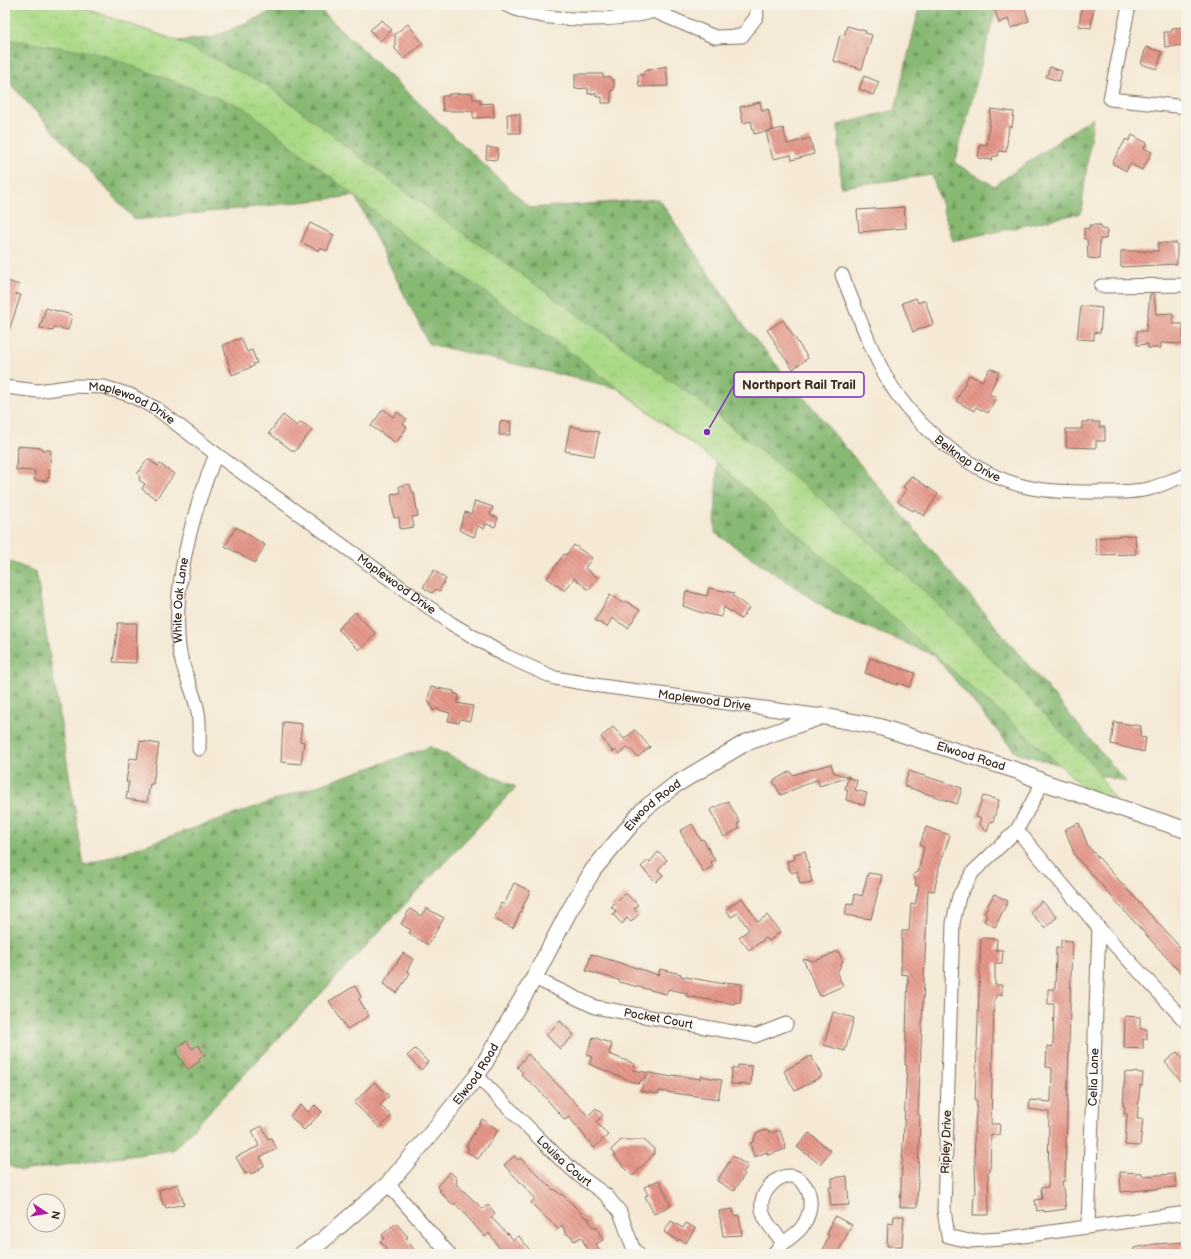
<svg xmlns="http://www.w3.org/2000/svg" width="1191" height="1259" viewBox="0 0 1191 1259" font-family="'Balsamiq Sans',sans-serif">
  <style>
    .forest { fill: url(#forest-firs); stroke: #617248 }
    .park { fill: url(#park-crowns); stroke: #728252 }
    .building { fill: url(#building-back-hatch) }
    .lines { fill: none; stroke-linecap: round; stroke-linejoin: round }
    .minor-casing { stroke: #7c6d5e; stroke-width: 15 }
    .major-casing { stroke: #7c6d5e; stroke-width: 18 }
    .minor { stroke: #fff; stroke-width: 13 }
    .major { stroke: #fff; stroke-width: 16 }
    .labels { text-anchor: middle; stroke-width: 4; stroke-linejoin: round; paint-order: stroke }
    .street-label { font-size: 12px; fill: #3b2a1e; stroke: #f7f3e8 }
    .leader { fill: none; stroke: #7b2cbf; stroke-width: 1.5 }
    .callout-dot { fill: #7b2cbf; stroke: #f7f3e8; stroke-width: 1.5 }
    .callout { fill: #f7f3e8; stroke: #7b2cbf; stroke-width: 1.5 }
    .callout-label { font-size: 13px; text-anchor: middle; font-weight: bold; fill: #3b2a1e }
  </style>
  <defs>
    <pattern id="forest-firs" width="22" height="20" patternUnits="userSpaceOnUse"><rect width="22" height="20" fill="#87b973"/><path d="M5 1l3.5 6h-7zM16 11l3.5 6h-7z" fill="#70975e"/></pattern>
    <pattern id="park-crowns" width="20" height="18" patternUnits="userSpaceOnUse"><rect width="20" height="18" fill="#aad986"/><path d="M2 6a3 3 0 1 1 6 0M12 15a3 3 0 1 1 6 0" fill="none" stroke="#93ba73"/></pattern>
    <pattern id="building-back-hatch" width="6" height="6" patternUnits="userSpaceOnUse"><rect width="6" height="6" fill="#e6978a"/><path d="M-1 5l2 2M0 0l6 6M5-1l2 2" fill="none" stroke="#bc7b70"/></pattern>
  </defs>
  <rect width="100%" height="100%" fill="#f7f3e8"/>
  <filter id="ink" filterUnits="userSpaceOnUse"><feTurbulence type="fractalNoise" baseFrequency=".025" numOctaves="2"/><feDisplacementMap in="SourceGraphic" scale="8" xChannelSelector="R" yChannelSelector="G"/><feConvolveMatrix kernelMatrix="1 2 1 2 8 2 1 2 1" color-interpolation-filters="sRGB"/></filter>
  <filter id="wash" filterUnits="userSpaceOnUse"><feTurbulence type="fractalNoise" baseFrequency=".012" numOctaves="4" result="noise"/><feDisplacementMap in="SourceGraphic" scale="16" xChannelSelector="R" yChannelSelector="G"/><feGaussianBlur stdDeviation="0.9" result="paint"/><feColorMatrix in="noise" values="0 0 0 0 0 0 0 0 0 0 0 0 0 0 0 0 0 1.4 0 .05"/><feComposite in="paint" operator="in"/></filter>
  <g filter="url(#wash)">
    <rect width="100%" height="100%" fill="#f5e9d5"/>
    <!-- forest -->
    <path class="forest" d="M 5,5 L 74,5 L 178,41 L 211,38 L 287,5 L 315,5 L 530,208 L 659,199 L 744,326 L 1126,782 L 1016,753 L 934,655 L 835,614 L 715,533 L 717,463 L 617,388 L 429,344 L 355,196 L 135,220 L 5,78 Z
      M 920,5 L 997,5 L 955,163 L 994,186 L 1093,117 L 1081,213 L 953,241 L 932,175 L 841,187 L 838,125 L 895,110 Z
      M 5,560 L 36,572 L 84,866 L 430,747 L 516,787 L 173,1150 L 21,1171 L 5,1164 Z"/>
    <!-- park -->
    <path class="park" d="M 5,5 L 74,5 L 178,41 L 268,86 L 418,201 L 699,401 L 821,499 L 939,605 L 1094,766 L 1118,806 L 1093,797 L 1061,766 L 717,463 L 558,343 L 403,235 L 245,108 L 98,53 L 5,39 Z"/>
    <g id="blocks">
      <!-- building -->
      <path class="building" d="M 1002,5 L 1024,5 L 1029,21 L 1011,28 L 1008,19 L 999,23 L 995,11 L 1003,9 Z
        M 1082,5 L 1094,5 L 1091,28 L 1079,26 Z
        M 382,20 L 392,30 L 380,41 L 370,30 Z
        M 408,24 L 423,43 L 404,59 L 395,49 L 395,34 Z
        M 847,26 L 866,31 L 865,33 L 872,35 L 862,69 L 833,61 L 840,35 L 844,36 Z
        M 1186,27 L 1186,45 L 1165,47 L 1164,32 L 1172,32 L 1172,28 Z
        M 1146,47 L 1162,52 L 1157,69 L 1141,64 Z
        M 666,66 L 668,86 L 639,87 L 638,75 L 644,75 L 644,71 Z
        M 1050,67 L 1062,71 L 1059,81 L 1046,77 Z
        M 575,74 L 603,74 L 603,77 L 611,77 L 611,80 L 614,80 L 614,90 L 611,90 L 611,103 L 602,103 L 602,97 L 596,97 L 596,93 L 588,94 L 588,88 L 575,89 Z
        M 864,76 L 879,82 L 873,95 L 859,89 Z
        M 472,93 L 473,99 L 480,99 L 480,104 L 493,103 L 494,117 L 473,118 L 473,111 L 443,111 L 442,96 L 449,96 L 449,94 Z
        M 760,102 L 762,111 L 768,109 L 773,130 L 754,134 L 751,121 L 743,123 L 740,107 Z
        M 991,109 L 1014,112 L 1012,127 L 1009,126 L 1006,152 L 999,151 L 998,156 L 993,156 L 992,160 L 978,158 L 980,144 L 987,145 Z
        M 507,114 L 520,114 L 520,133 L 508,133 Z
        M 783,128 L 787,144 L 810,138 L 814,154 L 792,160 L 791,155 L 773,159 L 766,132 Z
        M 1132,135 L 1147,143 L 1144,148 L 1152,152 L 1142,170 L 1130,164 L 1126,171 L 1112,163 L 1126,139 L 1129,141 Z
        M 487,147 L 498,149 L 497,160 L 486,159 Z
        M 904,207 L 906,228 L 859,232 L 857,210 Z
        M 310,223 L 334,235 L 327,251 L 320,248 L 319,251 L 301,242 Z
        M 1089,225 L 1101,225 L 1101,229 L 1107,230 L 1106,239 L 1100,239 L 1099,259 L 1088,258 L 1087,239 L 1084,239 L 1084,228 L 1089,229 Z
        M 1158,243 L 1177,243 L 1177,264 L 1121,267 L 1121,251 L 1158,251 Z
        M 5,280 L 19,285 L 16,294 L 21,295 L 7,336 L 5,336 Z
        M 1150,294 L 1154,294 L 1156,314 L 1173,313 L 1173,324 L 1183,324 L 1183,344 L 1161,343 L 1161,348 L 1148,348 L 1148,344 L 1137,345 L 1137,331 L 1146,331 Z
        M 916,298 L 918,303 L 925,300 L 933,324 L 913,332 L 902,303 Z
        M 1081,306 L 1102,308 L 1100,333 L 1094,332 L 1094,340 L 1077,339 Z
        M 46,308 L 72,315 L 68,330 L 54,327 L 53,331 L 40,328 Z
        M 783,320 L 808,358 L 793,369 L 774,343 L 775,342 L 767,330 Z
        M 241,338 L 247,352 L 252,350 L 257,363 L 253,364 L 254,366 L 232,375 L 223,345 Z
        M 990,368 L 999,372 L 989,394 L 996,397 L 988,413 L 976,407 L 974,411 L 956,401 L 969,375 L 982,381 Z
        M 383,409 L 393,417 L 397,412 L 407,419 L 403,424 L 407,427 L 396,443 L 371,426 Z
        M 283,415 L 297,426 L 301,422 L 312,430 L 294,452 L 269,433 Z
        M 500,421 L 511,422 L 510,435 L 499,435 Z
        M 1082,422 L 1100,422 L 1099,427 L 1105,427 L 1105,441 L 1096,441 L 1096,448 L 1066,447 L 1066,429 L 1082,429 Z
        M 570,426 L 599,432 L 594,456 L 565,451 Z
        M 17,446 L 43,448 L 42,450 L 51,450 L 49,478 L 47,478 L 47,481 L 34,480 L 35,471 L 16,470 Z
        M 148,459 L 158,466 L 160,464 L 174,474 L 156,499 L 142,489 L 145,484 L 139,480 L 140,477 L 137,474 Z
        M 911,476 L 938,494 L 924,516 L 914,509 L 913,511 L 898,502 L 906,489 L 903,487 Z
        M 410,484 L 412,492 L 414,492 L 418,516 L 412,517 L 414,527 L 400,529 L 399,517 L 394,518 L 391,494 L 400,493 L 399,486 Z
        M 475,501 L 493,507 L 490,515 L 498,518 L 495,527 L 486,524 L 484,529 L 478,526 L 474,537 L 459,530 L 465,512 L 471,514 Z
        M 236,527 L 265,545 L 255,563 L 225,546 Z
        M 1135,535 L 1136,554 L 1097,555 L 1095,538 Z
        M 574,545 L 592,558 L 585,568 L 598,578 L 589,590 L 574,578 L 565,591 L 547,578 L 564,554 L 566,555 Z
        M 434,570 L 446,579 L 439,591 L 436,589 L 432,593 L 423,587 Z
        M 709,588 L 734,593 L 733,596 L 749,608 L 741,619 L 724,607 L 721,617 L 699,612 L 683,606 L 686,591 L 707,596 Z
        M 610,595 L 623,603 L 625,601 L 640,610 L 628,628 L 612,618 L 607,627 L 595,620 Z
        M 355,612 L 376,634 L 359,650 L 338,629 Z
        M 118,623 L 137,623 L 136,663 L 113,662 Z
        M 870,658 L 915,673 L 910,687 L 898,683 L 897,685 L 865,673 Z
        M 431,687 L 454,691 L 453,693 L 459,695 L 457,703 L 473,706 L 470,721 L 460,719 L 459,723 L 448,721 L 450,713 L 436,709 L 433,711 L 428,699 Z
        M 283,722 L 302,724 L 300,741 L 304,742 L 301,764 L 281,762 Z
        M 1114,722 L 1141,726 L 1140,737 L 1146,738 L 1144,752 L 1111,744 Z
        M 613,727 L 624,739 L 635,730 L 650,747 L 638,757 L 628,747 L 619,754 L 615,750 L 613,752 L 601,737 Z
        M 140,741 L 159,744 L 153,784 L 150,784 L 147,802 L 126,799 L 129,782 L 126,782 L 130,758 L 137,759 Z
        M 831,764 L 834,773 L 850,777 L 819,786 L 818,779 L 781,795 L 773,781 L 790,771 L 792,775 Z
        M 909,771 L 962,788 L 957,804 L 904,786 Z
        M 848,778 L 857,780 L 855,790 L 867,793 L 864,805 L 846,800 L 848,789 L 845,789 Z
        M 983,796 L 999,800 L 993,822 L 990,821 L 987,832 L 979,824 L 981,818 L 976,817 Z
        M 728,801 L 740,823 L 737,824 L 740,828 L 724,837 L 710,810 Z
        M 1079,823 L 1088,846 L 1186,954 L 1186,979 L 1075,856 L 1065,829 Z
        M 692,824 L 701,840 L 703,839 L 715,860 L 711,862 L 713,866 L 703,872 L 680,831 Z
        M 926,827 L 950,835 L 938,870 L 939,870 L 934,891 L 928,890 L 918,1115 L 920,1115 L 917,1207 L 900,1207 L 907,1065 L 905,1065 L 908,975 L 901,974 L 902,931 L 909,931 L 911,904 L 915,904 L 919,886 L 915,885 L 916,881 L 913,875 L 918,872 L 924,847 L 920,845 Z
        M 805,851 L 812,882 L 800,884 L 797,871 L 792,873 L 790,871 L 787,861 L 795,859 L 794,854 Z
        M 658,852 L 667,860 L 658,870 L 663,875 L 656,882 L 641,867 L 648,860 L 650,862 Z
        M 868,873 L 882,875 L 871,919 L 845,915 L 847,903 L 853,905 L 855,894 L 862,896 Z
        M 514,883 L 530,891 L 513,928 L 494,919 L 501,903 L 504,905 Z
        M 625,893 L 638,905 L 634,909 L 639,914 L 631,922 L 627,918 L 622,924 L 613,914 L 616,911 L 611,907 Z
        M 994,894 L 1008,901 L 995,927 L 984,921 L 987,915 L 984,913 Z
        M 742,898 L 758,922 L 767,915 L 780,932 L 769,941 L 766,938 L 749,950 L 739,937 L 749,930 L 738,913 L 731,917 L 726,909 Z
        M 1042,901 L 1057,917 L 1045,928 L 1030,912 Z
        M 426,908 L 444,918 L 428,945 L 409,933 L 411,930 L 401,924 L 410,909 L 421,916 Z
        M 981,938 L 997,939 L 996,950 L 1003,950 L 1002,963 L 995,963 L 995,985 L 1002,985 L 1002,995 L 996,995 L 994,1002 L 991,1124 L 1000,1124 L 999,1135 L 991,1134 L 990,1172 L 988,1172 L 989,1215 L 973,1215 L 974,1193 L 976,1193 L 974,1136 L 977,1101 L 975,1101 Z
        M 1061,940 L 1072,941 L 1065,1181 L 1062,1181 L 1066,1209 L 1044,1212 L 1044,1210 L 1037,1211 L 1035,1200 L 1042,1199 L 1041,1188 L 1048,1187 L 1049,1112 L 1029,1109 L 1030,1100 L 1051,1102 L 1052,1068 L 1046,1067 L 1047,1046 L 1053,1047 L 1054,1004 L 1048,1004 L 1048,989 L 1055,989 L 1056,948 L 1061,948 Z
        M 838,951 L 843,961 L 837,973 L 843,986 L 820,996 L 803,959 L 815,961 Z
        M 403,953 L 413,959 L 407,971 L 410,973 L 397,993 L 383,984 Z
        M 591,954 L 659,975 L 660,969 L 681,974 L 681,976 L 724,984 L 724,982 L 742,984 L 740,1003 L 735,1002 L 734,1004 L 686,996 L 687,993 L 668,989 L 666,994 L 619,982 L 619,980 L 586,971 Z
        M 355,986 L 361,997 L 359,999 L 369,1016 L 347,1029 L 329,1001 Z
        M 833,1012 L 854,1018 L 845,1051 L 824,1045 Z
        M 1125,1016 L 1140,1017 L 1140,1029 L 1147,1029 L 1147,1039 L 1143,1039 L 1143,1049 L 1124,1048 Z
        M 560,1021 L 574,1035 L 560,1049 L 546,1035 Z
        M 593,1037 L 612,1044 L 609,1054 L 635,1064 L 633,1070 L 672,1077 L 673,1075 L 700,1079 L 701,1076 L 722,1080 L 718,1099 L 659,1091 L 659,1094 L 640,1091 L 648,1074 L 638,1084 L 589,1064 L 592,1057 L 587,1055 Z
        M 187,1041 L 192,1049 L 198,1045 L 205,1055 L 198,1059 L 200,1061 L 188,1069 L 176,1053 L 178,1051 L 176,1048 Z
        M 415,1049 L 428,1062 L 421,1070 L 407,1056 Z
        M 1177,1052 L 1186,1062 L 1186,1087 L 1165,1062 Z
        M 528,1054 L 588,1116 L 596,1108 L 603,1115 L 596,1122 L 608,1135 L 594,1148 L 569,1117 L 565,1120 L 536,1087 L 521,1075 L 523,1073 L 517,1067 Z
        M 811,1056 L 822,1076 L 795,1091 L 784,1071 Z
        M 738,1065 L 752,1066 L 751,1085 L 731,1084 L 732,1068 L 738,1068 Z
        M 1125,1072 L 1143,1073 L 1142,1086 L 1140,1085 L 1137,1119 L 1143,1119 L 1140,1146 L 1125,1145 L 1127,1114 L 1124,1114 L 1125,1107 L 1123,1106 Z
        M 374,1082 L 389,1096 L 380,1105 L 391,1116 L 380,1128 L 354,1103 Z
        M 301,1105 L 308,1112 L 315,1105 L 322,1112 L 304,1130 L 290,1116 Z
        M 482,1119 L 498,1130 L 478,1159 L 467,1152 L 469,1148 L 466,1146 Z
        M 262,1126 L 268,1139 L 271,1138 L 277,1149 L 260,1157 L 264,1166 L 259,1168 L 260,1170 L 251,1174 L 250,1172 L 245,1174 L 236,1157 L 259,1146 L 252,1131 Z
        M 766,1130 L 772,1133 L 780,1130 L 786,1149 L 768,1155 L 767,1152 L 754,1157 L 750,1143 L 753,1142 L 756,1134 Z
        M 809,1133 L 831,1151 L 820,1164 L 797,1147 Z
        M 621,1140 L 644,1140 L 654,1149 L 654,1154 L 633,1176 L 621,1164 L 611,1150 Z
        M 514,1156 L 518,1160 L 520,1158 L 528,1165 L 553,1190 L 554,1189 L 561,1195 L 562,1194 L 586,1218 L 588,1217 L 593,1227 L 596,1226 L 603,1240 L 596,1244 L 602,1254 L 590,1254 L 581,1237 L 574,1241 L 571,1236 L 567,1234 L 562,1225 L 558,1229 L 531,1203 L 535,1198 L 504,1165 Z
        M 733,1156 L 748,1166 L 743,1173 L 745,1174 L 734,1191 L 717,1181 Z
        M 450,1172 L 457,1178 L 456,1184 L 483,1209 L 488,1205 L 495,1213 L 491,1217 L 507,1234 L 508,1233 L 513,1240 L 519,1236 L 529,1249 L 527,1254 L 503,1254 L 489,1233 L 485,1237 L 455,1203 L 453,1205 L 439,1191 L 441,1190 L 437,1186 Z
        M 1120,1172 L 1142,1173 L 1142,1176 L 1175,1174 L 1176,1187 L 1121,1192 Z
        M 847,1176 L 849,1205 L 831,1206 L 829,1187 L 832,1187 L 832,1178 Z
        M 659,1180 L 671,1205 L 654,1214 L 645,1196 L 648,1195 L 644,1187 Z
        M 178,1184 L 184,1204 L 166,1208 L 165,1205 L 163,1205 L 159,1190 Z
        M 733,1209 L 734,1216 L 739,1215 L 742,1235 L 723,1236 L 719,1211 Z
        M 835,1216 L 852,1225 L 837,1254 L 831,1254 L 823,1250 L 829,1235 L 827,1234 Z
        M 894,1216 L 904,1216 L 902,1246 L 887,1246 L 888,1223 L 893,1224 Z
        M 671,1221 L 683,1228 L 686,1223 L 695,1228 L 686,1243 L 679,1239 L 678,1241 L 664,1232 Z
        M 396,1223 L 408,1237 L 406,1238 L 417,1254 L 384,1254 L 386,1248 L 380,1241 L 384,1238 L 382,1235 Z
        M 1186,1242 L 1186,1254 L 1134,1254 L 1134,1248 L 1155,1244 Z"/>
    </g>
  </g>
  <g filter="url(#ink)">
    <use href="#blocks" fill-opacity="0" stroke="#7c6d5e" stroke-width="1"/>
    <g class="lines">
      <defs>
        <g id="minor">
          <path d="M 506,5 C 514,8 523,13 532,14 C 568,22 637,22 669,5"/>
          <path d="M 1129,5 L 1110,99 L 1186,107"/>
          <path d="M 656,12 L 715,37 L 742,36 L 757,16 L 756,5"/>
          <path id="s1" d="M 842,275 C 858,313 873,359 896,393 C 926,435 973,473 1023,486 C 1047,492 1071,492 1095,492 C 1113,492 1135,493 1152,488 C 1164,484 1175,479 1186,475"/>
          <path d="M 1101,286 L 1186,285"/>
          <path id="s2" d="M 5,387 L 38,391 L 75,386 L 104,387 L 130,395 L 157,409 L 216,454 L 452,624 L 506,656 L 555,678 L 601,686 L 822,716"/>
          <path id="s3" d="M 199,749 C 199,737 200,724 198,712 C 194,691 182,670 179,648 C 172,585 193,512 216,454"/>
          <path d="M 1043,782 L 1017,830 L 973,872 L 959,896 L 953,923 L 944,1210 L 948,1236 L 969,1241 L 1001,1239 L 1186,1213"/>
          <path d="M 1017,830 L 1099,928 L 1186,1022"/>
          <path id="s4" d="M 534,978 L 595,1007 L 755,1036 L 786,1024"/>
          <path id="s5" d="M 477,1076 L 558,1157 L 581,1177 L 606,1195 L 620,1212 L 633,1248 L 638,1254"/>
          <path d="M 388,1184 L 449,1254"/>
          <path id="s6" d="M 1088,1226 L 1099,928"/>
          <path d="M 773,1254 C 777,1250 780,1246 784,1243 C 790,1237 797,1234 802,1227 C 826,1193 792,1155 767,1190 C 761,1198 760,1206 764,1216 C 768,1226 777,1235 784,1243"/>
        </g>
        <g id="major">
          <path id="s7" d="M 302,1254 L 322,1241 L 388,1184 L 430,1135 L 477,1076 L 534,978 L 568,913 L 593,870 L 643,810 L 675,785 L 745,743 L 822,716 L 880,727 L 1018,771 L 1043,782 L 1186,830"/>
        </g>
      </defs>
      <!-- minor casing -->
      <use href="#minor" class="minor-casing"/>
      <!-- major casing -->
      <use href="#major" class="major-casing"/>
      <!-- minor -->
      <use href="#minor" class="minor"/>
      <!-- major -->
      <use href="#major" class="major"/>
    </g>
  </g>
  <g class="labels">
    <!-- street labels -->
    <g class="street-label">
      <text dy="4" stroke="none"><textPath href="#s2" startOffset="131">Maplewood Drive</textPath></text>
      <text dy="4" stroke="none"><textPath href="#s1" startOffset="228">Belknap Drive</textPath></text>
      <text dy="4" stroke="none"><textPath href="#s2" startOffset="454">Maplewood Drive</textPath></text>
      <text dy="4" stroke="none"><textPath href="#s3" startOffset="152">White Oak Lane</textPath></text>
      <text dy="4" stroke="none"><textPath href="#s2" startOffset="790">Maplewood Drive</textPath></text>
      <text dy="4" stroke="none"><textPath href="#s7" startOffset="924">Elwood Road</textPath></text>
      <text dy="4" stroke="none"><textPath href="#s7" startOffset="576">Elwood Road</textPath></text>
      <text dy="4" stroke="none"><textPath href="#s4" startOffset="132">Pocket Court</textPath></text>
      <text dy="4" stroke="none"><textPath href="#s7" startOffset="252">Elwood Road</textPath></text>
      <text dy="4" stroke="none"><textPath href="#s6" startOffset="149">Celia Lane</textPath></text>
      <text transform="translate(946 1142) rotate(-88)" y="4">Ripley Drive</text>
      <text dy="4" stroke="none"><textPath href="#s5" startOffset="122">Louisa Court</textPath></text>
    </g>
  </g>
  <!-- callouts -->
  <path class="leader" d="M707 432L734 385"/>
  <circle class="callout-dot" cx="707" cy="432" r="4"/>
  <rect class="callout" x="734" y="372" width="130" height="25" rx="4"/>
  <g class="callout-label">
    <text x="799" y="389">Northport Rail Trail</text>
  </g>
  <!-- margin -->
  <rect width="1191" height="1259" fill="none" stroke="#f7f3e8" stroke-width="20"/>
  <!-- north arrow -->
  <g transform="translate(46 1213) rotate(102)"><circle r="19" fill="#f7f3e8" stroke="#aca397"/>
  <path d="M0-3L7 15L0 10L-7 15Z" fill="#b5179e"/>
  <text y="-6" font-size="11" font-weight="bold" text-anchor="middle" fill="#3b2a1e">N</text>
  </g>
</svg>
